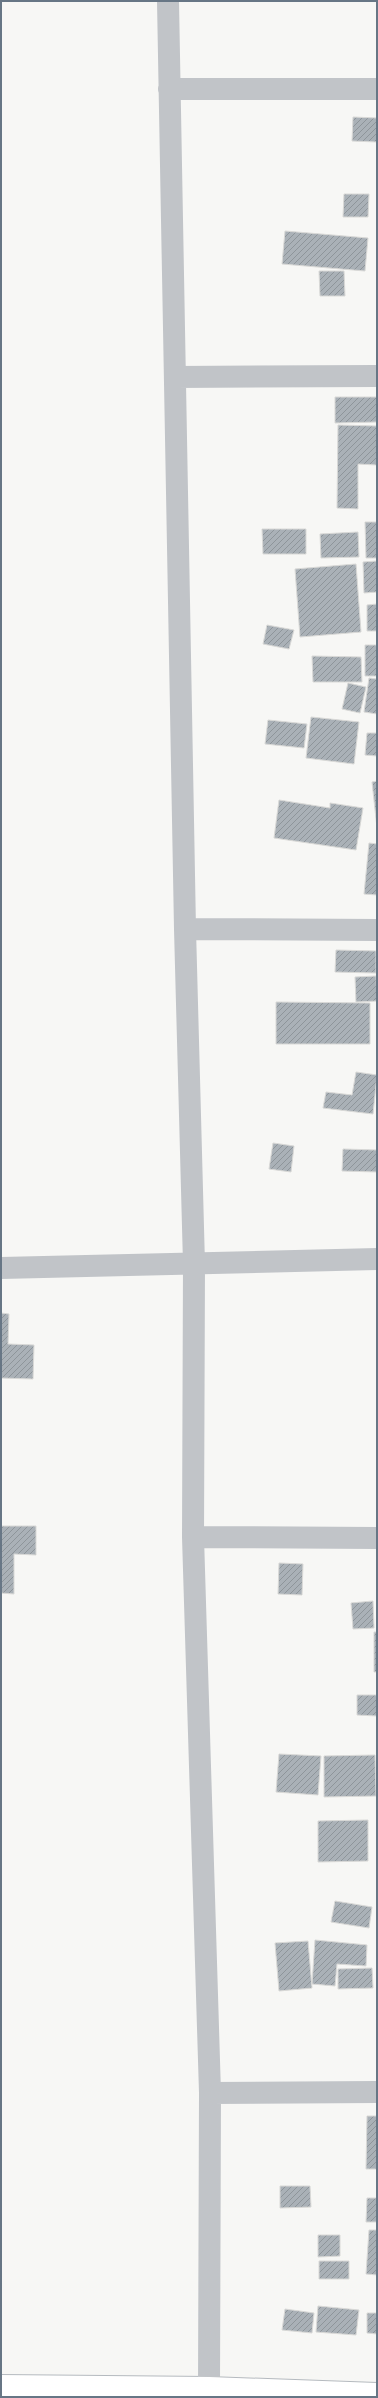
<svg xmlns="http://www.w3.org/2000/svg" width="378" height="2398" viewBox="0 0 378 2398" font-family="'Public Sans',sans-serif">
  <style>
    .building { fill: url(#building-hatch); stroke: #d9d9d7 }
    .lines { fill: none; stroke-linecap: round; stroke-linejoin: round }
    .secondary-casing { stroke: #b5babf; stroke-width: 24 }
    .minor { stroke: #c1c4c8; stroke-width: 22 }
    .secondary { stroke: #fff; stroke-width: 22 }
  </style>
  <defs>
    <pattern id="building-hatch" width="6" height="6" patternUnits="userSpaceOnUse"><rect width="6" height="6" fill="#aab1b7"/><path d="M-1 1l2-2M0 6l6-6M5 7l2-2" fill="none" stroke="#8e959a"/></pattern>
  </defs>
  <rect width="100%" height="100%" fill="#f7f7f5"/>
  <!-- building -->
  <path class="building" d="M 353,117 L 377,118 L 377,142 L 352,141 Z
    M 344,194 L 369,194 L 368,217 L 343,217 Z
    M 285,231 L 368,238 L 365,271 L 282,264 Z
    M 319,271 L 344,271 L 345,296 L 320,296 Z
    M 335,397 L 377,397 L 377,422 L 335,423 Z
    M 338,425 L 377,426 L 377,465 L 358,464 L 358,509 L 337,508 Z
    M 365,522 L 377,522 L 377,558 L 366,558 Z
    M 262,529 L 306,529 L 306,554 L 263,554 Z
    M 358,532 L 359,557 L 321,558 L 320,534 Z
    M 377,561 L 377,592 L 364,593 L 363,562 Z
    M 356,564 L 361,632 L 300,637 L 295,569 Z
    M 377,604 L 377,631 L 367,631 L 367,605 Z
    M 267,625 L 294,630 L 289,649 L 263,644 Z
    M 365,645 L 377,645 L 377,676 L 365,676 Z
    M 312,656 L 361,657 L 362,682 L 313,682 Z
    M 369,678 L 377,679 L 377,714 L 364,712 Z
    M 348,683 L 366,687 L 360,713 L 342,709 Z
    M 311,717 L 359,722 L 354,764 L 306,758 Z
    M 268,720 L 307,724 L 304,748 L 265,744 Z
    M 367,733 L 377,733 L 377,756 L 365,755 Z
    M 377,781 L 377,828 L 372,782 Z
    M 279,800 L 330,808 L 330,803 L 363,808 L 356,850 L 274,838 Z
    M 369,843 L 377,844 L 377,895 L 364,894 Z
    M 336,950 L 376,951 L 376,973 L 335,972 Z
    M 376,976 L 377,1001 L 356,1002 L 355,977 Z
    M 276,1002 L 370,1003 L 370,1044 L 276,1044 Z
    M 356,1072 L 377,1075 L 373,1114 L 323,1108 L 326,1092 L 352,1095 Z
    M 273,1143 L 294,1146 L 291,1172 L 269,1169 Z
    M 343,1149 L 377,1150 L 377,1172 L 342,1171 Z
    M 1,1313 L 9,1314 L 8,1344 L 34,1345 L 33,1379 L 1,1378 Z
    M 1,1526 L 36,1526 L 36,1555 L 14,1554 L 14,1594 L 1,1593 Z
    M 279,1563 L 303,1564 L 302,1595 L 278,1594 Z
    M 373,1601 L 374,1628 L 353,1629 L 351,1603 Z
    M 374,1632 L 377,1632 L 377,1672 L 374,1672 Z
    M 357,1695 L 377,1695 L 377,1716 L 357,1715 Z
    M 279,1754 L 321,1756 L 318,1795 L 276,1792 Z
    M 375,1755 L 376,1796 L 324,1797 L 324,1756 Z
    M 368,1820 L 368,1861 L 318,1862 L 318,1821 Z
    M 335,1901 L 372,1907 L 369,1928 L 331,1922 Z
    M 315,1940 L 367,1945 L 366,1966 L 337,1964 L 335,1986 L 312,1984 Z
    M 308,1941 L 312,1988 L 279,1991 L 275,1943 Z
    M 372,1968 L 373,1988 L 338,1989 L 338,1969 Z
    M 367,2116 L 377,2116 L 377,2169 L 366,2169 Z
    M 280,2186 L 310,2186 L 311,2207 L 280,2208 Z
    M 367,2198 L 377,2198 L 377,2222 L 366,2222 Z
    M 369,2230 L 377,2230 L 377,2275 L 366,2274 Z
    M 318,2235 L 340,2235 L 340,2256 L 318,2257 Z
    M 319,2261 L 349,2261 L 349,2279 L 319,2279 Z
    M 318,2306 L 359,2310 L 356,2335 L 316,2332 Z
    M 285,2309 L 314,2313 L 312,2333 L 282,2330 Z
    M 367,2313 L 377,2313 L 377,2334 L 367,2333 Z"/>
  <g class="lines">
    <defs>
      <path id="secondary" d="M 1,2386 L 209,2388 L 377,2394"/>
    </defs>
    <!-- secondary casing -->
    <use href="#secondary" class="secondary-casing"/>
    <!-- minor -->
    <path class="minor" d="M 168,1 L 185,929 L 194,1264 L 193,1537 L 210,2093 L 209,2388
      M 169,89 L 377,89
      M 175,377 L 377,376
      M 185,929 L 377,930
      M 1,1268 L 377,1259
      M 193,1537 L 377,1538
      M 210,2093 L 377,2092"/>
    <!-- secondary -->
    <use href="#secondary" class="secondary"/>
  </g>
  <!-- border -->
  <rect width="378" height="2398" fill="none" stroke="#677685" stroke-width="4"/>
</svg>
